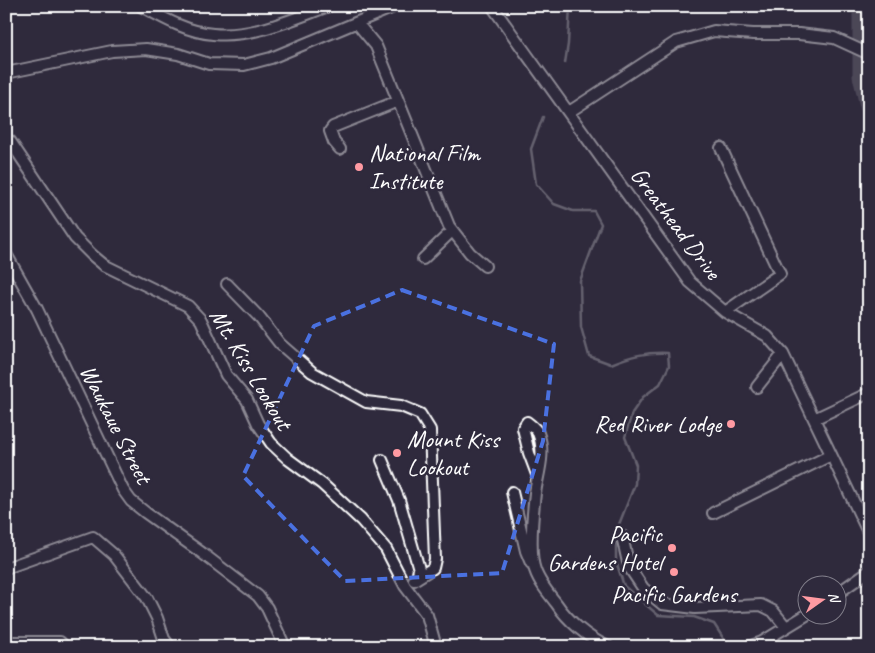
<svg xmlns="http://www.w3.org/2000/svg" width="875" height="653" viewBox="0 0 875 653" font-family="Caveat,sans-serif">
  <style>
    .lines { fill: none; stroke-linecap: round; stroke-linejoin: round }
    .stream { stroke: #a7a6ad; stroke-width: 2.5 }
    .river { stroke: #6d6a77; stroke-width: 15 }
    .minor-casing { stroke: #fff; stroke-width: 14 }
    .minor { stroke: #2f2a3d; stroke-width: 10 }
    .marked { fill: none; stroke: #4a71e0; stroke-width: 4; stroke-dasharray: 10 6; stroke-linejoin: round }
    .poi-dot { fill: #ff9aa2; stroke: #2f2a3d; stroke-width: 2 }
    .labels { text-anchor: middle; stroke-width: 5; stroke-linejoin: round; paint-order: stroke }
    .poi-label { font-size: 24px; fill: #fff; stroke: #2f2a3d; text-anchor: start }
    .street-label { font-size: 24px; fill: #fff; stroke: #2f2a3d }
  </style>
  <rect width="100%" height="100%" fill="#2f2a3d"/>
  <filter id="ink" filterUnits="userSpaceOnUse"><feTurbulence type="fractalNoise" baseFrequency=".02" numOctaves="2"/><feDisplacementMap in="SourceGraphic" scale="10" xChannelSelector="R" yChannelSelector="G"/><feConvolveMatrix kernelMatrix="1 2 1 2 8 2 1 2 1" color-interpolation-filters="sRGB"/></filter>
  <g filter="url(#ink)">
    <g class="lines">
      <!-- stream -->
      <path class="stream" d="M 565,63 L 568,44 L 570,6
        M 543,117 L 531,149 L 536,184 L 554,204 L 573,211 L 594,211 L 601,224 L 580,281 L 581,327 L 589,356 L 611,364 C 630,356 646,352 668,353 L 669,366 L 660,384 L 643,397 L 632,413 L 625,437 L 636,465 L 635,484 L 616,532 L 616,561 L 624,586 L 658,615 L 694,617 L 714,624 L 729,647"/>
      <!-- river -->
      <path class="river" d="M 860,6 L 860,76 L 869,114"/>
      <defs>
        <path id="minor" d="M 141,6 C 163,18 187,32 213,34 C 252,38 293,19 329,6
          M 492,6 L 690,282 L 725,312 L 767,336 L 783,354 L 869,534
          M 357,23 L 376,46 L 449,226 L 470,253 L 485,266
          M 6,73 L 112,51 L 146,49 L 178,54 L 209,64 L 244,65 L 271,58 L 396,6
          M 569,112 L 676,42 L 714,31 L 753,34 L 799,34 L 834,38 L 869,54
          M 6,139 L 10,141 L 75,238 L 92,255 L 104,265 L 188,306 L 201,320 L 226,375 L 247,400 L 258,424 L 271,443 L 288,459 L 322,484 L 361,520 L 386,549 L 405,586 L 427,615 L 436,647
          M 721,148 L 780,274 L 725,312
          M 340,149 L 334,142 L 330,131 L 333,127 L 398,101
          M 6,254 L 37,309 L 123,490 L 131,501 L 146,513 L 202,553 L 258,596 L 267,608 L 285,647
          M 423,259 L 452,231
          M 227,284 L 259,317 L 280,344 L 312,372 L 366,402 L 401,406 L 420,414 L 430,430 L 435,559 L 433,568 L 417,578
          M 757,387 L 783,354
          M 814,419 L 869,393
          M 382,460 L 399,500 L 419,569 L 417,578 L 414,580
          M 538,477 L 529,453 L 523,428 L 527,422 C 531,425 536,429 538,433 C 546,453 538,473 535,493 C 533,511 529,554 535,570 C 539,582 548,593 556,603 C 568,621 588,638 608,647
          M 512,492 L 526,551 L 531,563
          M 713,513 L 831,455
          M 622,536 L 629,567 L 643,588 L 662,604 L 695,608 L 761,605 L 773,611 L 786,627
          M 6,568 L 93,537 L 114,555 L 147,598 L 157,618 L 164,639 L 170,647
          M 838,593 L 869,571
          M 6,642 L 60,642 L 65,647
          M 748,647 L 762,642 L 808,614"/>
      </defs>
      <!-- minor casing -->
      <use href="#minor" class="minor-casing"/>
      <!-- minor -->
      <use href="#minor" class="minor"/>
    </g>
  </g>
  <!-- marked area -->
  <path d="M0 0H875V653H0ZM 402,290 L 554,344 L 543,441 L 502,573 L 345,581 L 243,476 L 314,326 Z" fill="#2f2a3d" fill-opacity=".55" fill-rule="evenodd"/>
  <path class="marked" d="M 402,290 L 554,344 L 543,441 L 502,573 L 345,581 L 243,476 L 314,326 Z"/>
  <!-- markers -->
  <g class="poi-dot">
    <circle cx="359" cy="167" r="5"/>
    <circle cx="731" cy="424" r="5"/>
    <circle cx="397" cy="453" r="5"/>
    <circle cx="672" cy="548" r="5"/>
    <circle cx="674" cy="572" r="5"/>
  </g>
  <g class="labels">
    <!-- poi labels -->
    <g class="poi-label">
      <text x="369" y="161">National Film<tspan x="369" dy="28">Institute</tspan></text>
      <text x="721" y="432" text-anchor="end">Red River Lodge</text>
      <text x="407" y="447">Mount Kiss<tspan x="407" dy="28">Lookout</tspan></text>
      <text x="662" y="542" text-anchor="end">Pacific<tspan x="662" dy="28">Gardens Hotel</tspan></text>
      <text x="674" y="602" text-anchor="middle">Pacific Gardens</text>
    </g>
    <!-- street labels -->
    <g class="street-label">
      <text transform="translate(676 223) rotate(53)" y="8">Greathead Drive</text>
      <text transform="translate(251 369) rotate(59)" y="8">Mt. Kiss Lookout</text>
      <text transform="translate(116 424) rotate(63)" y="8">Waukaue Street</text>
    </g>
  </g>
  <!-- margin -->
  <rect width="875" height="653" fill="none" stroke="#2f2a3d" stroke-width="25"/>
  <rect x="12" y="12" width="850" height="628" fill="none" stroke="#fff" stroke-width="2" filter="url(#ink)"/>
  <!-- north arrow -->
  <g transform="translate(822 600) rotate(76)"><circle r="24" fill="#2f2a3d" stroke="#827f8b"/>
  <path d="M0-4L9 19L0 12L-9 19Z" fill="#ff9aa2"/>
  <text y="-8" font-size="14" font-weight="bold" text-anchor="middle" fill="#ffffff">N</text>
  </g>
</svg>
